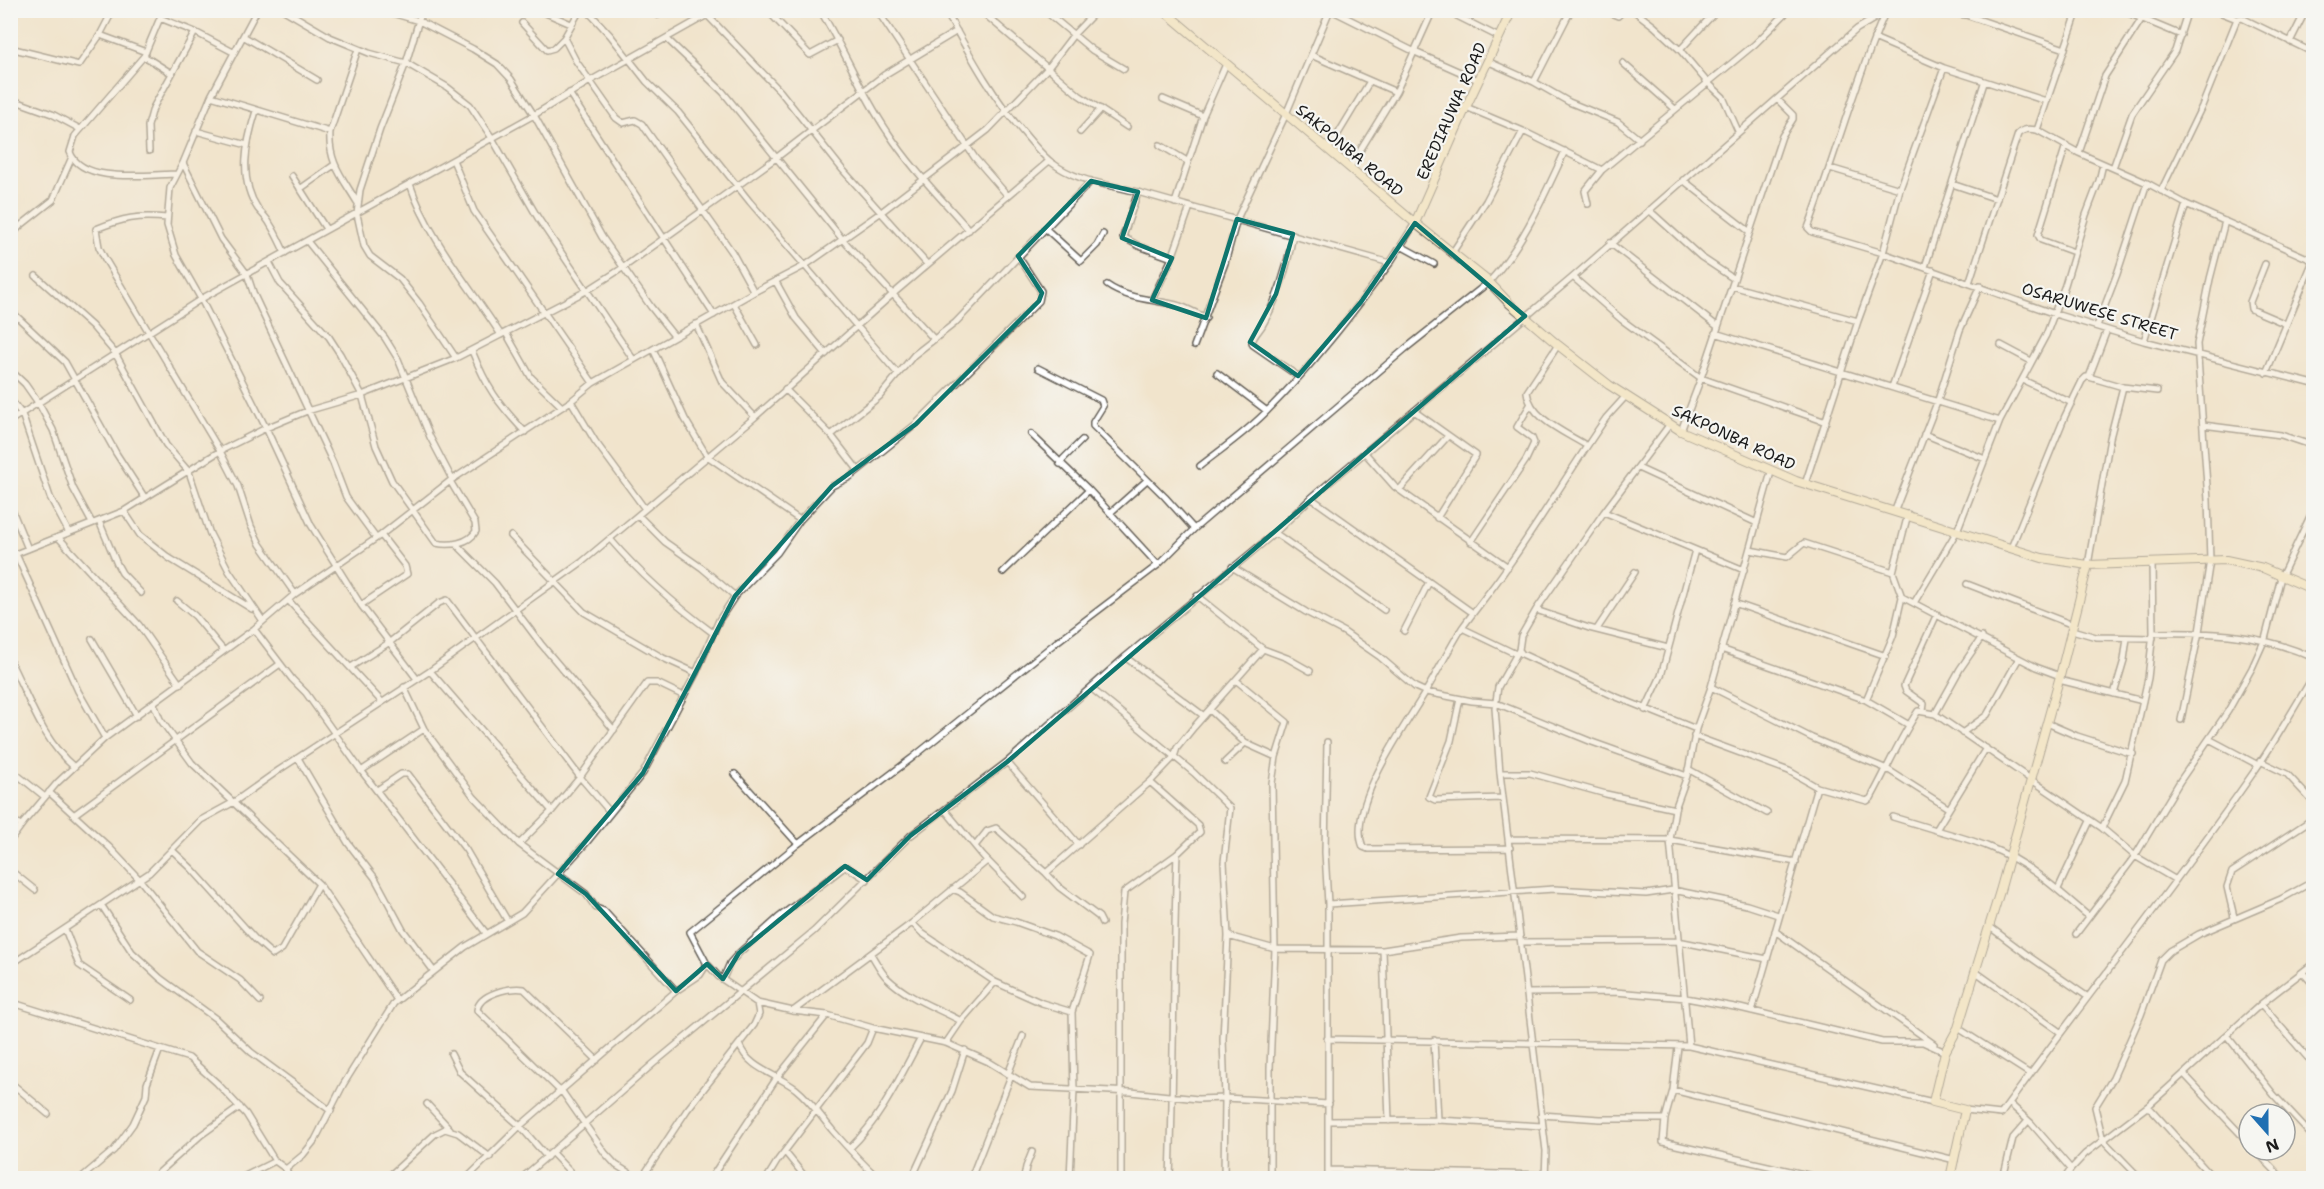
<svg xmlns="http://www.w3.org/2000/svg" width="2324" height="1189" viewBox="0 0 2324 1189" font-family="'Shantell Sans',sans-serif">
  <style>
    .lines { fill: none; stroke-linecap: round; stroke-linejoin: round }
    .street-casing { stroke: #67625a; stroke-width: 8 }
    .secondary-casing { stroke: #67625a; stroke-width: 10 }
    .street { stroke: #fff; stroke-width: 5 }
    .secondary { stroke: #f6e9c3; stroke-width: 8 }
    .marked { fill: none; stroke: #0f766e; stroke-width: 4.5; stroke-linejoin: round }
    .labels { text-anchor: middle; stroke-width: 4.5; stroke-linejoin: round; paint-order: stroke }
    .street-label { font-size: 16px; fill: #1c1c1c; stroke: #f6f6f2 }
  </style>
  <rect width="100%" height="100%" fill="#f6f6f2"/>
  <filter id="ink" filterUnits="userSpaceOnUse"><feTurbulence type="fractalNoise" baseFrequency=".0167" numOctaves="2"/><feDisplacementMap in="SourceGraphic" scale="12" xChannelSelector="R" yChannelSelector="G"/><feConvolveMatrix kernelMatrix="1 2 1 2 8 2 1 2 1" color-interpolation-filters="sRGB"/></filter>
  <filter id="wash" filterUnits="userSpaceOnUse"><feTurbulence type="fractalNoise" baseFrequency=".008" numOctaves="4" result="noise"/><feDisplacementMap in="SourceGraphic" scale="24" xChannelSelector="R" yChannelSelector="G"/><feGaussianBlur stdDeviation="1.35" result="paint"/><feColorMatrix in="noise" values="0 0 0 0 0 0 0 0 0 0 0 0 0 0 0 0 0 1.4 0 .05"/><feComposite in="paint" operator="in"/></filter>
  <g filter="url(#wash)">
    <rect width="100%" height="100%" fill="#f1e4cc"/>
  </g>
  <g filter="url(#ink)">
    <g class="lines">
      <defs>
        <path id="street" d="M 162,10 L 160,18 L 195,32 L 233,52
          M 257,10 L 211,96 L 183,163 L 221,239 L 247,274 L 254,295 L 333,463 L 346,497 L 376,538
          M 284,10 L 330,37 L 369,53 L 406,63 L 447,87 L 470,105 L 492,138 L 538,218 L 633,359
          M 382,10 L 419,21 L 473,49 L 497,64 L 511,79 L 534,115 L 602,237 L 651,307 L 674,336
          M 422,10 L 406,63 L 380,129 L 360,190 L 357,214 L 364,246 L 370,256 L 400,279 L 419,303 L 456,358
          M 539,10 L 571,24
          M 580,10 L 564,38 L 576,61 L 616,118 L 623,123 L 635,120 L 642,124 L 732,252 L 754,292
          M 587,10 L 610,35 L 647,82 L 678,112 L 750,202 L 898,374
          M 656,10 L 658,15
          M 767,10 L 810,55 L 838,40
          M 820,10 C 844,49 861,93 887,131 C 910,167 941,198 969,230
          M 877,10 L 975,158 L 1008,196
          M 945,10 C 969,53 991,95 1023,132 C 1032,143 1041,154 1051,162 C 1078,183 1110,184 1141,193 C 1224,216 1307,239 1390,263 L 1415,223
          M 980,10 L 1079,95 L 1127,127
          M 1044,10 L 1092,50 L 1124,69
          M 1331,10 L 1415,52 L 1478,80
          M 1445,10 L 1499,37
          M 1603,10 L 1618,16 L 1624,10
          M 1633,10 L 1654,26 L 1680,50 L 1707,82 L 1723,97 L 1738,131
          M 1928,10 L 1966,15 L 2065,49
          M 2121,10 L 2181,35
          M 2214,10 L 2237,19 L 2242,18 L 2314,53
          M 708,16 L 780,91 L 842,169 L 927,264
          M 160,18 L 144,56 L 75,136 L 70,152 C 82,185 150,174 177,174
          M 522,23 L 547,50 L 554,48 L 564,38
          M 100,35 L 146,52
          M 243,36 L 317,80
          M 1874,38 L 1944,68 L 2046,101
          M 667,39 L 723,92 L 843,240 L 933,338
          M 2290,42 L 2306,10
          M 10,48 L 79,65 L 100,35 L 113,10
          M 1680,50 L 1717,10
          M 1311,55 L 1396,92
          M 144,56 L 171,73
          M 1487,61 L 1534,82 L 1569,102 L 1618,122 L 1640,140
          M 1623,63 L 1675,109
          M 1944,68 L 1900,189 L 1883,253 L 2055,314 L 2144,341 L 2314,384
          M 1534,82 L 1571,10
          M 569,93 L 714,315
          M 211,96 L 330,132 C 328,162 342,177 357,202
          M 10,99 L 52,114 L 80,129
          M 1163,99 L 1203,116
          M 1466,107 L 1523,131 L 1602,170
          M 256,111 C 246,143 238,179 258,209 C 262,214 267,218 270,224 C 276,233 280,243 285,253
          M 2037,130 L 2078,10
          M 196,131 L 247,145
          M 330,132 L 358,49
          M 1080,132 L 1101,109
          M 1160,145 L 1187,161
          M 2066,145 L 2038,235 L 2041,240 L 2074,252
          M 1329,149 L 1370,81
          M 149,151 L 148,126 L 153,108 L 195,32
          M 2079,153 L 2105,76 L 2141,20
          M 453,160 L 474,211 L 593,383
          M 183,163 L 170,188 L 167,225 L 176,255 L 201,299 L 266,428 L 311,525 L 361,605 L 417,679
          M 1350,167 L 1396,92 L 1433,10
          M 1830,168 L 1900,189
          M 2113,168 L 2132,114 L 2175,51 L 2188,10
          M 292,176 L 326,229
          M 1683,180 L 1750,232
          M 410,184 C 429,240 470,286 501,335
          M 1952,184 L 1997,199
          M 300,189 L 334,165
          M 2161,191 L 2202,106 L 2237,19
          M 1138,192 L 1123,237 L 1139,246 L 1172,258
          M 1175,203 L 1203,116 L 1226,64
          M 1588,204 L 1585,191 L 1602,170 L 1755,44 L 1789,10
          M 1649,210 L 1701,257 L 1734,279
          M 167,218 C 138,215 123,218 96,229 L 99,247 L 105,259 L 220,451 L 238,486 L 251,526 L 260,544 L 295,594
          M 1045,228 L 1081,261 L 1097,245 L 1103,234
          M 1293,234 C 1288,264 1278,299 1262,326 C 1259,331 1254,335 1252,342 L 1253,345 L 1298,376
          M 10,237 L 20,226 L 53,200 L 72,157
          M 307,241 L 385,338 L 398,359 L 430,437 L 452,479
          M 1610,243 L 1717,326
          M 1401,246 L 1434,264
          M 1452,253 L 1486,201 L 1523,131
          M 269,262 L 280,283 L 329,337 L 340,354 L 362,395 L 376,446 L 392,481 L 436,543 C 449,546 469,544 476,531 L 475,523 L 450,481
          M 2265,264 L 2250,302 L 2251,309 L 2286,324
          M 1925,267 L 1984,83
          M 36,276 L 92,326 L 115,353 L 166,445 L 189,472 L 210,534 L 229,571 L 263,621
          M 1573,277 L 1622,320 L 1701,378 L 1826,422
          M 776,282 L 796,318 L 826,354
          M 1969,283 L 2018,134 C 2024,128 2030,129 2037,130 L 2079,153 L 2147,183 L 2186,204 L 2314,261
          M 1107,285 C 1128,300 1156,299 1180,306 C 1189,309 1198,314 1206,318
          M 1732,286 L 1858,321
          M 1152,300 L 1172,258 L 1190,207
          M 734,304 L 757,345
          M 10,310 L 65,362 L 116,453 L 145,498
          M 696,324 L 722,382 L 755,417
          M 2097,326 L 2117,274 L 2147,183
          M 506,333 L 531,377 L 562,407
          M 1715,333 L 2000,421
          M 2144,341 L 2186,204
          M 1558,345 L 1527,392 C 1530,419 1567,433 1587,446
          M 2001,345 L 2031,361
          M 1194,346 L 1225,263 L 1237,219 L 1286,114 L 1330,10
          M 653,349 L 685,419 L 707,456 L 800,520
          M 472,351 C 487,388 497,402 525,432
          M 1038,368 L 1101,400 L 1103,406 L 1093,422 L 1093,426 L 1165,497 L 1194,529
          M 10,370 L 25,384 L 39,404 L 53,430 L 73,488 L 92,523
          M 1217,373 L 1267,411
          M 2266,373 L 2313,261
          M 2089,377 L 2107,330
          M 2023,380 L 2072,403
          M 1892,387 L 1933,270
          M 785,389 L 831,435 L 858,470
          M 10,399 L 22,414 L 50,497 L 69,533
          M 571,401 L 595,441 L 645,509
          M 1414,411 L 1476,455 L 1437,518
          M 10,421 L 201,299 L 534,115 L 590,81 L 716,10
          M 2203,425 L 2281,435 L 2314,446
          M 1681,431 L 1701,378 L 1782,136 L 1793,119 L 1793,115 L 1777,99
          M 1031,434 L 1089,490 L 1158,565
          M 1924,434 L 1985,459
          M 831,435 L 880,396 L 914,355 L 955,323 L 1091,181
          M 1365,453 L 1395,487 L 1508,567
          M 1060,464 L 1063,459 L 1082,440
          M 1200,466 C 1223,448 1248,431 1268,410 C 1313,365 1352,314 1390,263
          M 1638,468 L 1757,523
          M 1805,484 L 1858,321 L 1883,253 L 1812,232 L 1808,228 C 1835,157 1854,84 1884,15
          M 1399,490 L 1448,436
          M 1311,498 L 1473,613
          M 10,505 L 28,549
          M 1895,510 L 1938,400 L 1960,330 L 1980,286
          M 124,511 L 140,535 L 169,558 L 252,609
          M 1604,512 L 1744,570
          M 1110,513 L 1147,480
          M 638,515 L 665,542 L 702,568 L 735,596
          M 99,521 L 117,564 L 122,573 L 141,593
          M 1275,533 L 1384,610
          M 511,536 L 584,612 L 663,658 L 696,673
          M 58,537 L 139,625 L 180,684
          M 610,539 C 641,575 675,605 713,633
          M 1471,542 L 1526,460 L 1534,443 L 1532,438 L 1517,427 L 1530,405
          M 456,544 L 495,583 L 541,644 L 614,730
          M 2011,548 L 2065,416 L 2082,381 L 2086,377 L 2089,377 L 2123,387 L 2157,391
          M 1750,550 L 1787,557 L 1804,543 L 1893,572
          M 16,554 L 78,691 L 105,738
          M 10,556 L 124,511 L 220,451 L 266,428 L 307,411 L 362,395 L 456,358 L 588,290 L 624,267 L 776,158 L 884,75 L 957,31
          M 2088,565 L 2110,438 L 2123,387
          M 1232,567 L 1306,612 L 1344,632 L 1380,657 L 1415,687 L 1426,692 L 1472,701 L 1496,703 L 1592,742 L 1687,776
          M 1003,572 L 1089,490
          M 1967,584 L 2073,625
          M 1197,596 L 1263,649 L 1287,658 L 1310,671
          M 1902,597 L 2036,667 L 2060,676
          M 288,600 L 382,702
          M 177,601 L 195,616 L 224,651
          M 1734,603 L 1886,656
          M 1914,603 L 1957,531 L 2000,421 L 2046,335 L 2065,285 L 2086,215 L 2099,181 L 2103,164
          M 361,605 L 407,574 L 405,566 L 381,535
          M 1536,610 L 1589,628 L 1668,648
          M 1462,628 L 1516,654
          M 254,629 L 292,679 L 306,693 L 360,769 L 486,933
          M 1597,629 L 1635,572
          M 2072,630 L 2096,637 L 2153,638
          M 1404,631 L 1429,582
          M 2153,633 C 2211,632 2260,633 2314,658
          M 92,639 L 137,716
          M 1721,649 L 1866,700 L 1909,725
          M 1519,650 L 1522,654 L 1614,696 L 1696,729
          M 1125,657 L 1204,716
          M 10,661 C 29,698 42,740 74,767
          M 351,667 L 390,642 L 439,603 L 447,600 L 580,777 L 610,812
          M 430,671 L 552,811
          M 2059,680 L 2143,701
          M 1237,681 L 1287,722 L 1276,757 L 1272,783 L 1275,949 L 1270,1068 L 1270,1178
          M 404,687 L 424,729 L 474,797 L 519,844 L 586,894 L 596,908 L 604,911 L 676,991
          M 1711,687 L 1812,738 L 1887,769 L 1948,808
          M 1091,688 L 1194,773 L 1230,808 L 1224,862 L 1228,936 L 1223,1039 L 1225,1098 L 1224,1178
          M 2114,694 L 2124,660 L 2127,638
          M 1460,699 L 1451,741 L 1429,797 L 1435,800 L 1503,798
          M 1866,700 L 1893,636 L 1902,597 L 1893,572 L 1908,514
          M 154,704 L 160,719 L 192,763 L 319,884 L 397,1000
          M 1210,710 L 1245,743 L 1276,757
          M 1645,710 L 1661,676 L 1695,550
          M 1923,711 L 1924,704 L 1906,691 L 1904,686 L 1937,614
          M 1935,714 L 1960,669 L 1982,637
          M 2181,720 L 2199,632 L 2210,560 L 2208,500 L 2197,344 L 2210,279 L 2225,221
          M 2047,723 L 2077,736 L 2133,754
          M 1962,733 L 1987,715 L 2019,658
          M 1694,736 L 1789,771 L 1817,787 L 1867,801 L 1871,798 C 1887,769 1900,738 1918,711 L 1935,714 L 2102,828 L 2135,856 L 2176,880
          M 2209,739 L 2258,765
          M 1327,742 L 1325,852 L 1328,904 L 1328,1178
          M 298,758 L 348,843 L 375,878 L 403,930 L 433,970
          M 2260,761 L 2287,774 L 2314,803
          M 1007,762 L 1079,845
          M 1225,762 L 1245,743
          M 10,769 L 45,797
          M 1688,769 L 1767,813
          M 361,771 L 424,729
          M 1500,773 L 1530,773 L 1606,794 L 1675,809
          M 735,774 L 798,844
          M 377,790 L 401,774 L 408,774 L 466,850 L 507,920
          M 49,792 L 109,847 L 140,880 L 197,951 L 240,980 L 260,1001
          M 945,810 L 983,856 L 1023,897
          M 75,814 L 280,664
          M 1893,817 L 1936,830 L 1986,748
          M 10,819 L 21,825
          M 2102,828 L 2125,781 L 2148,678 L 2153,633 L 2152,563
          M 1936,830 C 1954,835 1972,840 1989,847 C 2028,862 2058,890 2088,916
          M 1509,839 L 1670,840 L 1796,862
          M 10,841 L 24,822 L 57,783 L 105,738 L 254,629 L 295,594 L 381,535 L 450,481 L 571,401 L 593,383 L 754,292 L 806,265 L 880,213 L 988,130 L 1048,68 L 1074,34 L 1097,10
          M 519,844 L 552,811 L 580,777 L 647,683 L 657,683 L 684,696
          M 975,846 L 987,831 L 996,828 L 1046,873
          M 1510,848 L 1368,849 L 1363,847 C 1346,807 1406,725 1426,691 C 1438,671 1449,649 1462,628 C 1477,607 1494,587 1508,566 C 1542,518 1572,467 1606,418 L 1626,396
          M 173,851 L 192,869 L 256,940 L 273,955 L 282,949 L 319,884
          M 10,870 L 35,890
          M 952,889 L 960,892 L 993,916 L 1016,922 L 1055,936 L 1090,955 L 1072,1012 L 1074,1090 L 1070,1178
          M 2058,889 L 2090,821
          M 1328,904 L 1554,889 L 1646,894 L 1673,890 L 1747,905 L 1778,915
          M 102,906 L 132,952 L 160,978 L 216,1019 L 251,1052 L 331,1111
          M 2234,917 L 2227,887 L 2232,872 L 2314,818
          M 912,923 L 922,933 L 995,982 L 1042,1003 L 1072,1012
          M 1102,923 L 1099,917 L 1059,887 L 1046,873 L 1150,782 L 1174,757 L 1177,748 L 1194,727 L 1263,649
          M 1990,927 L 2030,957 L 2088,997
          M 65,929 L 79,965 L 130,1000
          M 1775,931 L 1934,1044
          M 2076,934 L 2135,856 L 2180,781 L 2228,711 L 2252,668 L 2265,639 L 2281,577 L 2314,508
          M 1228,936 L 1275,949 L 1383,950 L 1461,938 L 1520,936
          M 1522,942 L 1678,941 L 1767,959
          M 1383,950 L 1389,1121
          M 871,954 C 876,962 881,972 887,978 C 909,999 935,1007 961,1021
          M 10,965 L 149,873 L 201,820 L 234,802 L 279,770 L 430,671 L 582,562 L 755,417 L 893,294 L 1049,161
          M 1976,972 L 2060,1032
          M 2303,973 L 2314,985
          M 723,979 L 730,963 L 739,953 L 778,918 L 843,868 L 847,867 L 867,880
          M 1527,993 L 1615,992 L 1686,998 L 1740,1008 L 1882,1042 L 1923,1042 L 1945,1052
          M 10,1002 L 189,1058 L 217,1083 L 246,1114 L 275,1161 L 286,1169 L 289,1178
          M 2261,1004 L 2314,1065
          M 793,1011 L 912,923 L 987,861
          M 1752,1011 L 1817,787
          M 1958,1028 L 2030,1074
          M 2227,1036 L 2274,1095 L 2314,1138
          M 1327,1039 L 1689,1046 L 1933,1102
          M 1434,1040 L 1438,1120
          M 946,1043 L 961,1021 L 995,982
          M 739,1044 C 748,1069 777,1074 796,1089 C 811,1101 821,1117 833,1131 C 847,1147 863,1164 878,1178
          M 1689,1046 L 1670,840 L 1675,809 L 1687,776 L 1696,729 L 1711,687 L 1771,472
          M 1678,1047 L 1673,1090 L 1665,1119 L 1663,1142 L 1821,1178
          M 451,1054 L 460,1072 L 520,1126 L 547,1157
          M 1008,1074 L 1023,1036
          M 2184,1074 L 2249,1143
          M 10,1082 L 48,1114
          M 561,1090 L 605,1153 L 616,1165 L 637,1178
          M 1673,1090 L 1955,1160
          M 560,1091 L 477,1010 C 479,994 509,987 524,989 L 597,1060
          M 2009,1103 L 2031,1123 L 2071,1169
          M 427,1104 L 450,1129
          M 1329,1104 L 1225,1098 L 1198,1099 L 1131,1092 L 1030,1087 L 989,1062 L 946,1043 L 873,1028 L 827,1015 L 793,1011 L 757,1003 L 719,977 L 707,964 L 690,932 L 798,844 L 912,758 L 1054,644 L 1158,565 L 1194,529 L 1405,349 L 1489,282 C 1523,245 1544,196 1565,151
          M 2148,1106 L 2213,1178
          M 1965,1110 L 2001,1114 C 2083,1001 2171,891 2251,776 C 2274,744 2293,709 2314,675
          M 1541,1115 L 1600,1119 L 1665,1119
          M 1328,1121 L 1438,1120 L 1542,1126
          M 850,1148 C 882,1117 900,1077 921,1038
          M 2255,1150 L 2282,1178
          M 785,1152 L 806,1178
          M 552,1153 L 576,1178
          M 286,1169 L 303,1155 L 315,1140 L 343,1085 L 394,1003 L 465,947 L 522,913 L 587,842 L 643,773 L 696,673 L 719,620 L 735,596 L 777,553 L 800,520 L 832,486 L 850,477 L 916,424 L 1039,301 L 1041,291 L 1018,256
          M 1328,1170 L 1544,1175
          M 81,1178 L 114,1150 L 133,1124 L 146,1096 L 147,1084 L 160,1049
          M 153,1178 L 201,1135 L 240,1107
          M 241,1178 L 275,1161
          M 387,1178 L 435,1134 L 445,1129 L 458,1133 L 490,1157
          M 467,1178 L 520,1126 L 676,991 L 700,975 L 707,964
          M 522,1178 L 653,1064 L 814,931 L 910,836 L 1007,762 L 1125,657 L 1275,533 L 1311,498 L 1573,277 L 1857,29 L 1889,10
          M 642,1178 L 687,1110 L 754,1025 L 759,1014 L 757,1003
          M 711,1178 L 776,1079 L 827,1015
          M 767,1178 L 778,1160 L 867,1043 L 873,1028
          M 912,1178 L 952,1091 L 965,1050
          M 971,1178 L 1011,1076
          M 1024,1178 L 1026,1167 L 1032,1152
          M 1121,1178 L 1121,924 L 1124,892 L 1177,854 L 1200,832 L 1198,825 L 1150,782
          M 1170,1178 C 1174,1070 1173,962 1177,854
          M 1545,1178 L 1546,1151 L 1500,773 L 1495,708 L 1498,687 L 1519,650 L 1521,636 L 1536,610 L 1604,512 L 1670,424
          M 2003,1178 L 2013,1138 L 2028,1121
          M 2065,1178 L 2071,1169 L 2085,1154 L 2148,1106 L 2261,1004 L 2314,963
          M 2140,1178 L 2103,1140 L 2095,1107 L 2113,1078 L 2141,1015 L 2161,960 L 2170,951 L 2199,934 L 2281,899 L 2314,881"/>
        <path id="secondary" d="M 1163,10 L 1415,223 L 1489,282 L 1510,304 L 1558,345 L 1609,385 L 1681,431 L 1796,481 L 2042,558 L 2088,565 L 2226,560 L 2263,568 L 2314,590
          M 1415,223 L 1466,107 L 1512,10
          M 1950,1178 L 1965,1110 L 1933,1102 L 1945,1052 L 1958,1028 L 2000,891 L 2060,676 L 2088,565"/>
      </defs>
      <!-- street casing -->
      <use href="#street" class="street-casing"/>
      <!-- secondary casing -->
      <use href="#secondary" class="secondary-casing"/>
      <!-- street -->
      <use href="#street" class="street"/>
      <!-- secondary -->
      <use href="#secondary" class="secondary"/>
    </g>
  </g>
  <!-- marked area -->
  <path d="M0 0H2324V1189H0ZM 1091,181 L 1138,192 L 1122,238 L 1172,258 L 1152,300 L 1206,318 L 1237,219 L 1293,234 L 1276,294 L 1250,342 L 1298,376 L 1361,302 L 1415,223 L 1525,316 L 1007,762 L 910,836 L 867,880 L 845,866 L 739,953 L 723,979 L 707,964 L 676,991 L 586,894 L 558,874 L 643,773 L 735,596 L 832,486 L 916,424 L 1039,301 L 1042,293 L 1018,256 Z" fill="#f1e4cc" fill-opacity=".55" fill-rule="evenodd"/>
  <path class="marked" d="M 1091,181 L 1138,192 L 1122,238 L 1172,258 L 1152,300 L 1206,318 L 1237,219 L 1293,234 L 1276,294 L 1250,342 L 1298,376 L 1361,302 L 1415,223 L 1525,316 L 1007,762 L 910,836 L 867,880 L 845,866 L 739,953 L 723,979 L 707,964 L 676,991 L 586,894 L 558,874 L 643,773 L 735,596 L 832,486 L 916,424 L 1039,301 L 1042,293 L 1018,256 Z"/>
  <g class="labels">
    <!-- street labels -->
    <g class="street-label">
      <text transform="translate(1451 111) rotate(-66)" y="6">EREDIAUWA ROAD</text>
      <text transform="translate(1350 150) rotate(40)" y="6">SAKPONBA ROAD</text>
      <text transform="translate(2100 311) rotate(17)" y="6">OSARUWESE STREET</text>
      <text transform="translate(1734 437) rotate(25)" y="6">SAKPONBA ROAD</text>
    </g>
  </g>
  <!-- margin -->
  <rect width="2324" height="1189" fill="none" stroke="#f6f6f2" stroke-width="36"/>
  <!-- north arrow -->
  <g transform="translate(2267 1132) rotate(159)"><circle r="28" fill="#f6f6f2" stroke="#9f9f9c" stroke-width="1.5"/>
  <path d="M0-4.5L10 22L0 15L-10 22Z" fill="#1f6fb2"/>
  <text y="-9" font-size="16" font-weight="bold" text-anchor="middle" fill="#1c1c1c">N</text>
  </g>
</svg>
